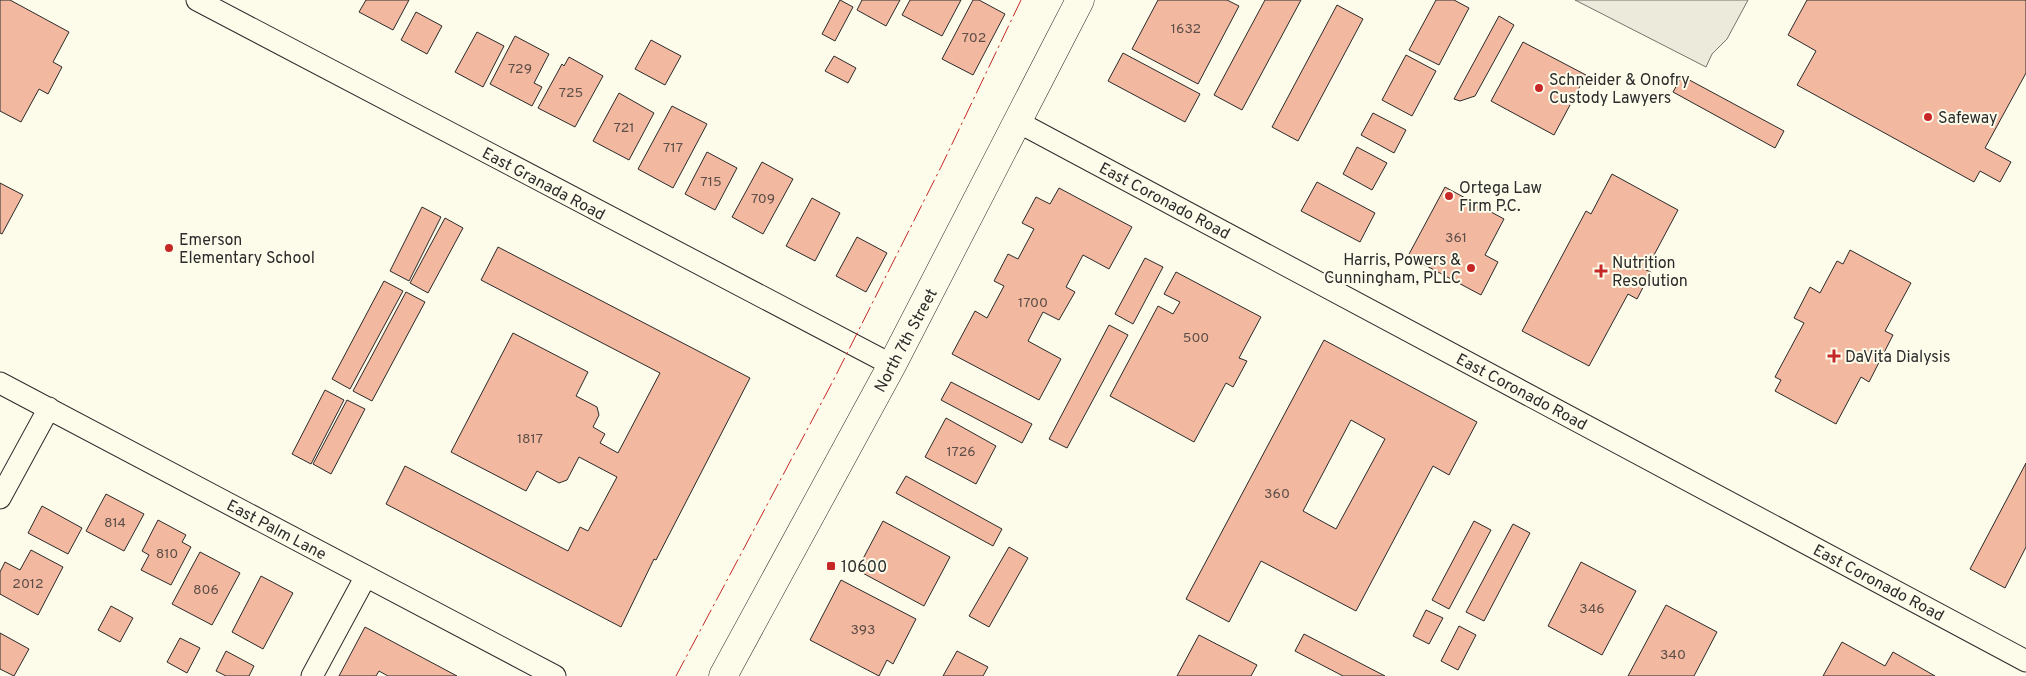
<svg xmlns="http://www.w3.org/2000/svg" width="2026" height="676" viewBox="0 0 2026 676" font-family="Overpass,sans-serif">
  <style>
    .parking { fill: #eceadb; stroke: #74746e }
    .building { fill: #f2b8a0; stroke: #2b2b2b; fill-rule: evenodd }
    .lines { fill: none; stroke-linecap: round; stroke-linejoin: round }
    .street-casing { stroke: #2b2b2b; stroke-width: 23 }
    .primary-casing { stroke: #2b2b2b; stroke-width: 29 }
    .street { stroke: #fdfbea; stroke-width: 21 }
    .primary { stroke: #fdfbea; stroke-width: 28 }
    .power { stroke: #c62828; stroke-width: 1; stroke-dasharray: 18 4 2.5 4; stroke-linecap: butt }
    .poi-dot { fill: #c62828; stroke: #fdfbea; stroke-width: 2 }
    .labels { text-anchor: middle; stroke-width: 4; stroke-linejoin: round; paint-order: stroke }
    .number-label { font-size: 14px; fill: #5d4e48 }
    .poi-label { font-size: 16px; fill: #2b2b2b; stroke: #fdfbea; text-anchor: start }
    .street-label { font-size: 16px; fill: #2b2b2b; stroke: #fdfbea }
  </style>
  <rect width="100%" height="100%" fill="#fdfbea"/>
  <!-- parking -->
  <path class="parking" d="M 1575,0 L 1748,0 L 1727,39 L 1712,54 L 1706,67 Z"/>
  <!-- building -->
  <path class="building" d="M 0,0 L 10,0 L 69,32 L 53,62 L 62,67 L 48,94 L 39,89 L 21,122 L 0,111 Z
    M 366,0 L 409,0 L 393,30 L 359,12 Z
    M 840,0 L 853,7 L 835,41 L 822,34 Z
    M 862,0 L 900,0 L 886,26 L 857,10 Z
    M 910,0 L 961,0 L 942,36 L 902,15 Z
    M 973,0 L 979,0 L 1005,14 L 973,75 L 942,59 Z
    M 1158,0 L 1227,0 L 1239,6 L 1198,84 L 1132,49 Z
    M 1265,0 L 1301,0 L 1242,110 L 1214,95 Z
    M 1436,0 L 1454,0 L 1469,8 L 1439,65 L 1409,50 Z
    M 1807,0 L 2026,0 L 2026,73 L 1985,148 L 2011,162 L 2000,182 L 1980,171 L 1974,182 L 1797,85 L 1816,51 L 1788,35 Z
    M 1337,5 L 1363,19 L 1298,141 L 1272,127 Z
    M 416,12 L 442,26 L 427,54 L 401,40 Z
    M 1499,16 L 1514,25 L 1475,96 L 1460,101 L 1454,99 Z
    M 477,32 L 504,46 L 483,87 L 455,72 Z
    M 515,36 L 549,54 L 534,83 L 542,87 L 532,106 L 490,84 Z
    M 651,40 L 681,56 L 665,85 L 635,69 Z
    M 1523,42 L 1586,75 L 1554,135 L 1491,101 Z
    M 1123,53 L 1200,94 L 1185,122 L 1108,81 Z
    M 1406,55 L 1436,71 L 1412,116 L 1382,100 Z
    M 834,56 L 856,68 L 848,83 L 825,71 Z
    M 569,57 L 603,76 L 575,127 L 538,108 L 562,64 L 564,66 Z
    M 1682,76 L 1784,131 L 1775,148 L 1673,92 Z
    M 619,93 L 654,113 L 629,160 L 593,141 Z
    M 672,106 L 707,124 L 673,188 L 638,169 Z
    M 1373,113 L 1406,130 L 1394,153 L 1361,135 Z
    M 1357,147 L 1387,163 L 1372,190 L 1343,174 Z
    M 707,152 L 737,168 L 715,210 L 685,194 Z
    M 762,162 L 793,179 L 763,234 L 732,217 Z
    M 1612,174 L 1678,210 L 1646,270 L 1651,272 L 1637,299 L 1628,294 L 1589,366 L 1522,331 L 1586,211 L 1591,214 Z
    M 1317,182 L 1375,213 L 1360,242 L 1301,211 Z
    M 0,183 L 23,195 L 2,234 L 0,233 Z
    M 1445,187 L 1504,219 L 1485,255 L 1498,262 L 1481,295 L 1408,256 Z
    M 1059,188 L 1132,227 L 1109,269 L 1083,255 L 1066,287 L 1075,292 L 1059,320 L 1043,312 L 1028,341 L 1061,359 L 1039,400 L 952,354 L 975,311 L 987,318 L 1004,286 L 994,281 L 1008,254 L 1018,259 L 1034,229 L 1022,223 L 1036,197 L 1050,204 Z
    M 812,198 L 840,213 L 815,261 L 786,246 Z
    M 422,207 L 441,217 L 409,281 L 390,271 Z
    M 445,218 L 463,228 L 428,293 L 410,283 Z
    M 857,237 L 887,253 L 866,292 L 836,276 Z
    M 498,247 L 750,378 L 656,560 L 654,559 L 621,627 L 386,504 L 405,466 L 568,551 L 580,527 L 588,531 L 617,477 L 579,457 L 567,480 L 559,483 L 537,471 L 526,491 L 451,452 L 513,333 L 588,372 L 576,396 L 597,407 L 599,415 L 593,427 L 605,434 L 600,443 L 618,453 L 660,373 L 481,280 Z
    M 1850,250 L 1911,283 L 1885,331 L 1893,335 L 1869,382 L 1861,377 L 1836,424 L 1775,391 L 1781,380 L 1775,377 L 1804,323 L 1794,318 L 1810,287 L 1820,293 L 1837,261 L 1843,264 Z
    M 1145,258 L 1163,267 L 1133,324 L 1115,314 Z
    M 1176,272 L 1261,317 L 1239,358 L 1247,361 L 1233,387 L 1226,383 L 1194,442 L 1110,396 L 1158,306 L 1173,314 L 1180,302 L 1164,294 Z
    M 384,281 L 403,291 L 350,389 L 332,379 Z
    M 406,292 L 425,302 L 372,401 L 353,391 Z
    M 1109,325 L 1128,335 L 1067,448 L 1049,439 Z
    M 1324,340 L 1477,422 L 1449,475 L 1433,466 L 1356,611 L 1261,561 L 1229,622 L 1186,599 ZM 1351,420 L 1385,439 L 1336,529 L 1303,511 Z
    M 951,382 L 1032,424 L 1022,443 L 941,400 Z
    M 325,390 L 344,400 L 311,464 L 292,454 Z
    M 347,400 L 365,409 L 331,474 L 313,464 Z
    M 946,418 L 996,446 L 976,484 L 925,457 Z
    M 2026,463 L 2026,547 L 2005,588 L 1970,569 Z
    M 906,476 L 1002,529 L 993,546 L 896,493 Z
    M 106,494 L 144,514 L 124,551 L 86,531 Z
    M 42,506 L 82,528 L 68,554 L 28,533 Z
    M 158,520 L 186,535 L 182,542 L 191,547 L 171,585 L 141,570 L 149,555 L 142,551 Z
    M 883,521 L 950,557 L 924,606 L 857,570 Z
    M 1474,521 L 1491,530 L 1449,609 L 1432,600 Z
    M 1513,524 L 1530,533 L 1484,621 L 1466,612 Z
    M 1009,547 L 1028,558 L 989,627 L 969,616 Z
    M 31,550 L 63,567 L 38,615 L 0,594 L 0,572 L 5,562 L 20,570 Z
    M 200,552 L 240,573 L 212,625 L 172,604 Z
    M 1581,562 L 1636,591 L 1602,655 L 1548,626 Z
    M 261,576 L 293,593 L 263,649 L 232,632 Z
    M 841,580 L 916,619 L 893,664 L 887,660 L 879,676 L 810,640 Z
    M 1666,605 L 1717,632 L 1694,676 L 1628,676 Z
    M 111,606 L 133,618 L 120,642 L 98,630 Z
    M 1426,610 L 1443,618 L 1429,644 L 1413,636 Z
    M 1459,626 L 1476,635 L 1458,670 L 1441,661 Z
    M 365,627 L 457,676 L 388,676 L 379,671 L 376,676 L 339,676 Z
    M 0,633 L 29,649 L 14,676 L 0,669 Z
    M 1304,634 L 1385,676 L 1343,676 L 1295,651 Z
    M 1199,635 L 1257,665 L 1251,676 L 1177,676 Z
    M 180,638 L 200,648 L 187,673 L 167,662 Z
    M 1842,642 L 1885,666 L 1893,652 L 1935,676 L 1823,676 Z
    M 226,651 L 254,666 L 249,676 L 226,676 L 216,671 Z
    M 957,651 L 988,667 L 983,676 L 943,676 Z"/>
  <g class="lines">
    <defs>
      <path id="street" d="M 197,0 L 892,365
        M 1018,122 L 2026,661
        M 0,383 L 555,676
        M 0,498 L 49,408
        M 312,676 L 366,576"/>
      <path id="primary" d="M 723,676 L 892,365 L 1080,0"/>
    </defs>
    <!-- street casing -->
    <use href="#street" class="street-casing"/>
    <!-- primary casing -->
    <use href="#primary" class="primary-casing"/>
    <!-- street -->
    <use href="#street" class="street"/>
    <!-- primary -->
    <use href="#primary" class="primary"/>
    <!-- power -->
    <path class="power" d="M 676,676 L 833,381 L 941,167 L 1021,0"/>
  </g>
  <!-- markers -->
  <g class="poi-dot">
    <circle cx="1539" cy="88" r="5"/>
    <circle cx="1928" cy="117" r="5"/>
    <circle cx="1449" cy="196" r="5"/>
    <circle cx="169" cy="248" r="5"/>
    <circle cx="1471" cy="268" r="5"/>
    <path d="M1598.5 263.5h5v5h5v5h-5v5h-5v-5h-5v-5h5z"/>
    <path d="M1831.5 348.5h5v5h5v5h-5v5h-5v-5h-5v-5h5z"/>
    <rect x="826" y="561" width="10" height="10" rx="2.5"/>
  </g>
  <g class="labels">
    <!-- number labels -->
    <g class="number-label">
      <text x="1186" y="33">1632</text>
      <text x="974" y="42">702</text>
      <text x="520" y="73">729</text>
      <text x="571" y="97">725</text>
      <text x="624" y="132">721</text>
      <text x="673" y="152">717</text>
      <text x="711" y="186">715</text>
      <text x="763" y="203">709</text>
      <text x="1456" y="242">361</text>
      <text x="1033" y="307">1700</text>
      <text x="1196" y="342">500</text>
      <text x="530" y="443">1817</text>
      <text x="961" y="456">1726</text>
      <text x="1277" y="498">360</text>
      <text x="115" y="527">814</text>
      <text x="167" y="558">810</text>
      <text x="28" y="588">2012</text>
      <text x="206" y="594">806</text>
      <text x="1592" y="613">346</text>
      <text x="863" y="634">393</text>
      <text x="1673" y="659">340</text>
    </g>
    <!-- poi labels -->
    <g class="poi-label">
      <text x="1549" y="85">Schneider &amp; Onofry<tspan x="1549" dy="18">Custody Lawyers</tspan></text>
      <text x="1938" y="123">Safeway</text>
      <text x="1459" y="193">Ortega Law<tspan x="1459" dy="18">Firm P.C.</tspan></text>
      <text x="179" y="245">Emerson<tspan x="179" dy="18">Elementary School</tspan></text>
      <text x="1461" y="265" text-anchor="end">Harris, Powers &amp;<tspan x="1461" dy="18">Cunningham, PLLC</tspan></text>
      <text x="1612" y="268">Nutrition<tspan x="1612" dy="18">Resolution</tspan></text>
      <text x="1845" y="362">DaVita Dialysis</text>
      <text x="841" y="572">10600</text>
    </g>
    <!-- street labels -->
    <g class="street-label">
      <text transform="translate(544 183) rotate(28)" y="6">East Granada Road</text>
      <text transform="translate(1165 200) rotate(28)" y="6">East Coronado Road</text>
      <text transform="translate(905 340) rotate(-62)" y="6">North 7th Street</text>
      <text transform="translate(1522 391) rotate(28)" y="6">East Coronado Road</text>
      <text transform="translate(277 529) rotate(28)" y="6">East Palm Lane</text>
      <text transform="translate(1879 582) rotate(28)" y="6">East Coronado Road</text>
    </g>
  </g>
</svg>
